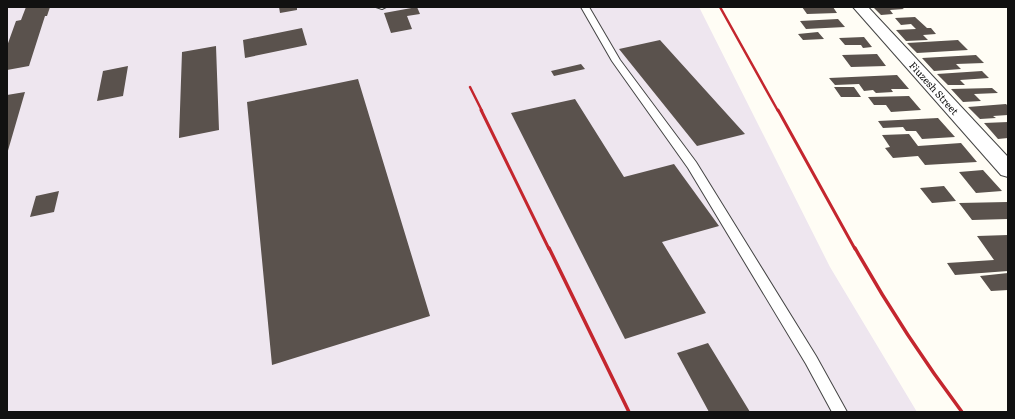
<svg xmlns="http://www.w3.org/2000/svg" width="1015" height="419" viewBox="0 0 1015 419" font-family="Literata,serif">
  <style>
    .industrial { fill: #eee6ef }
    .building { fill: #5a524d }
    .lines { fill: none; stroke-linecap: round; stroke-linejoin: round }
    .service-casing { stroke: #444; stroke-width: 2 }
    .minor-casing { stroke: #444; stroke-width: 2 }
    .service { fill: #fff; fill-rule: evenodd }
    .minor { fill: #fff; fill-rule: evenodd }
    .rail-far2 { stroke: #c4262e; stroke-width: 2.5 }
    .rail-far1 { stroke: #c4262e; stroke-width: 3 }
    .rail { stroke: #c4262e; stroke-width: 3.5 }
    .labels { text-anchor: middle; stroke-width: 4; stroke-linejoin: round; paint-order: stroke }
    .street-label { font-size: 10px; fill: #111; stroke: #fff }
  </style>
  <rect width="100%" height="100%" fill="#fffdf5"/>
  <!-- industrial -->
  <path class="industrial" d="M 7,7 L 699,7 L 830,267 L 917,412 L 7,412 Z"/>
  <!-- building -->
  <path class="building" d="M 26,7 L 50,7 L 47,16 L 45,16 L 29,66 L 7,70 L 7,46 L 16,21 L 21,20 Z
    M 279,7 L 297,7 L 297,10 L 280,13 Z
    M 417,7 L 420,14 L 407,16 L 412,29 L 391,33 L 384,13 Z
    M 802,7 L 833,7 L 837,13 L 807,14 Z
    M 873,7 L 901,7 L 904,9 L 890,10 L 893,14 L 881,15 Z
    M 915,17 L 927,28 L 931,28 L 936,34 L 923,35 L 928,40 L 906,41 L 896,30 L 916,29 L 911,24 L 901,25 L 895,18 Z
    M 838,19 L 845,27 L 806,29 L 800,21 Z
    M 302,28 L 307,45 L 245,58 L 243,40 Z
    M 818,32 L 824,39 L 803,40 L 798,34 Z
    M 864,37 L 872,47 L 863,48 L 861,45 L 845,45 L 839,38 Z
    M 660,40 L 745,134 L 697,146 L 619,49 Z
    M 958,40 L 968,50 L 917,53 L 907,43 Z
    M 216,46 L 219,130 L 179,138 L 182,52 Z
    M 877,54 L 886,66 L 851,67 L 842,55 Z
    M 976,55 L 984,63 L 956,64 L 961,69 L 934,71 L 922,58 Z
    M 581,64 L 585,69 L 554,76 L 551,71 Z
    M 128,66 L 123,96 L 97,101 L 103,71 Z
    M 982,71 L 989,78 L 960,80 L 965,85 L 948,85 L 937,74 Z
    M 897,75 L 909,89 L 891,89 L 893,92 L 876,93 L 873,90 L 864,91 L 859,84 L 835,85 L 829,78 Z
    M 358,79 L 430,316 L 272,365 L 247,102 Z
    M 834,87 L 854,87 L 861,97 L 841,97 Z
    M 992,88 L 998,93 L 974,94 L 981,101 L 963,102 L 951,89 Z
    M 25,92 L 7,154 L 7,95 Z
    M 909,96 L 921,110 L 891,112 L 886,105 L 874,105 L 868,97 Z
    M 575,99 L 624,177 L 674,164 L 719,226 L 662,242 L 706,313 L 625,339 L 511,113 Z
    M 1006,104 L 1008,106 L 1008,115 L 993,116 L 996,118 L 980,119 L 968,107 Z
    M 938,118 L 955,137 L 922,139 L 916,131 L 906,131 L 903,127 L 883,128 L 878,121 Z
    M 1008,122 L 1008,138 L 998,139 L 984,123 Z
    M 909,134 L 918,146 L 961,143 L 977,162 L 925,165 L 918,156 L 893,158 L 885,148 L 890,147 L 882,135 Z
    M 983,170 L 1002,191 L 976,193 L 959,172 Z
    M 944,186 L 956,201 L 932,203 L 920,188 Z
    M 59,191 L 54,212 L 30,217 L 36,196 Z
    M 1007,202 L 1008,219 L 972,220 L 959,203 Z
    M 1008,235 L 1008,271 L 955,275 L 947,263 L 994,260 L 977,236 Z
    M 1008,273 L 1008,290 L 991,291 L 980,276 Z
    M 708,343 L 750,412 L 709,412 L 677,353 Z"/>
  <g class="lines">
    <defs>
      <path id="service" d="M 376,7 L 386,7 L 382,9 Z
        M 581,7 L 589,7 L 620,60 L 696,162 L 816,356 L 847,412 L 832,412 L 806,364 L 688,168 L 612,61 Z"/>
      <path id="minor" d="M 853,7 L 868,7 L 1008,157 L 1008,177 L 1001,175 Z"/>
    </defs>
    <!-- service casing -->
    <use href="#service" class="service-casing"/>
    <!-- minor casing -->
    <use href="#minor" class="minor-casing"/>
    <!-- service -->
    <use href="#service" class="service"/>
    <!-- minor -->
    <use href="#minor" class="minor"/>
    <!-- rail-far2 -->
    <path class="rail-far2" d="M 720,7 L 778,111
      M 470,87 L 482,111"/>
    <!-- rail-far1 -->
    <path class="rail-far1" d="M 481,110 L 549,249
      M 778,110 L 855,249"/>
    <!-- rail -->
    <path class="rail" d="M 549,248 L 629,412
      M 855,248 C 887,305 923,360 962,412"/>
  </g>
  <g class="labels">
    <!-- street labels -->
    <g class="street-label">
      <text transform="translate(934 88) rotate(48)" y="4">Fiuzesh Street</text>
    </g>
  </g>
  <!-- border -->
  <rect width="1015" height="419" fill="none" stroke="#111111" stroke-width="16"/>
</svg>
